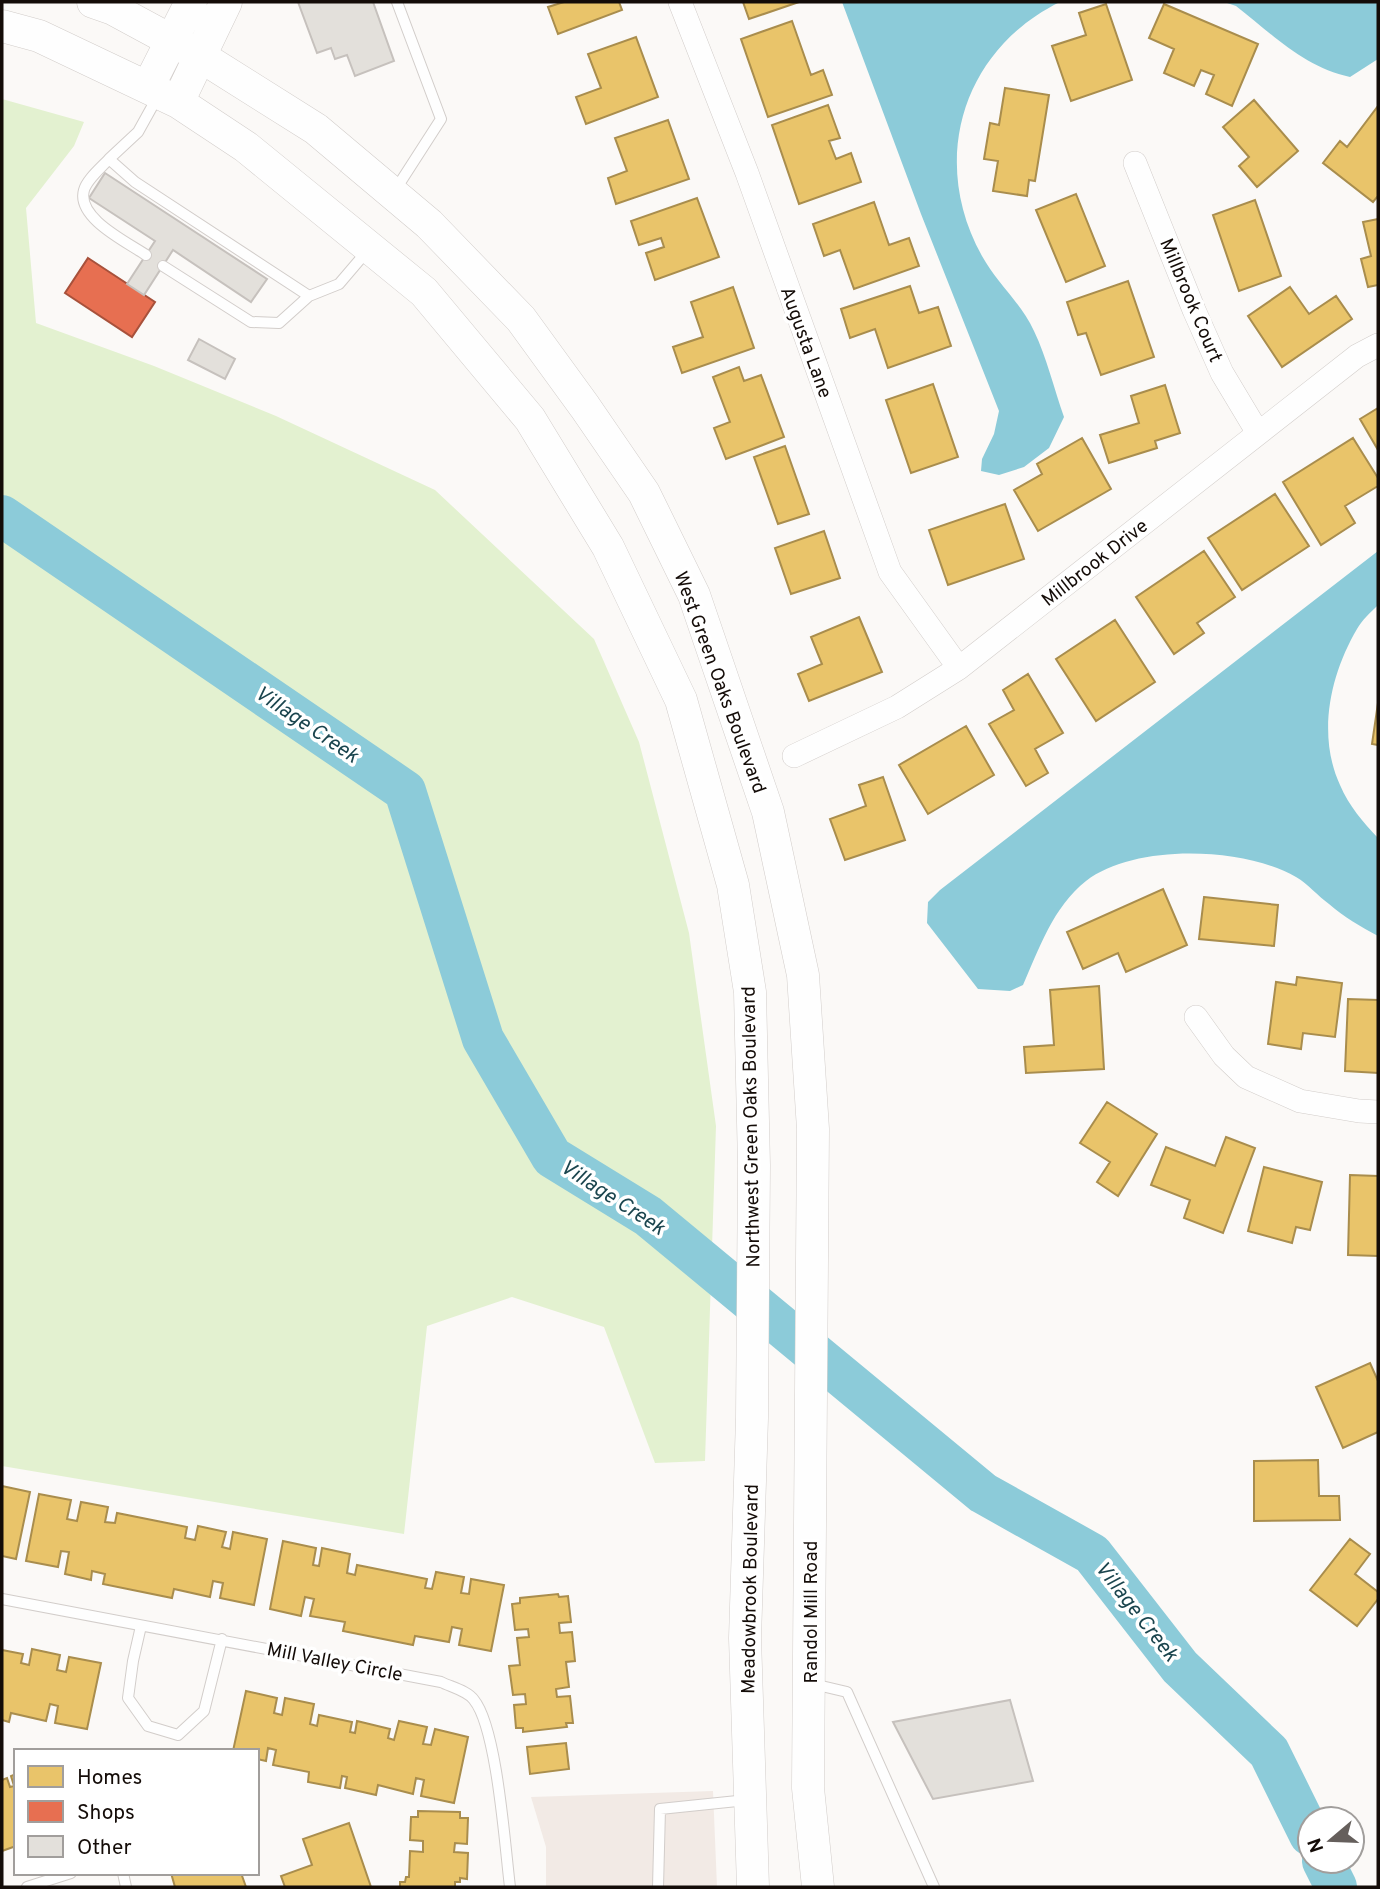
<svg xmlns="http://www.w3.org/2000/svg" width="1380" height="1889" viewBox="0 0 1380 1889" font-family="Overpass,sans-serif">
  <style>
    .built { fill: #f2eae5 }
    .green { fill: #e3f1d0 }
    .water { fill: #8ccbd9 }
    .homes { fill: #e9c46a; stroke: #a98d4d; stroke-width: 2 }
    .shops { fill: #e76f51; stroke: #a8513b; stroke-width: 2 }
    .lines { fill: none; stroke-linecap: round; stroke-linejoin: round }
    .river { stroke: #8ccbd9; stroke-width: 42 }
    .building { fill: #e3e0db; stroke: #c6c1bd; stroke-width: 2 }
    .service-casing { stroke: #d2cdca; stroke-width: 12 }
    .minor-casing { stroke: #d2cdca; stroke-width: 24 }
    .secondary-casing { stroke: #d2cdca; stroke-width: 33 }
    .service { stroke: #fefefe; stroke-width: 10 }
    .minor { stroke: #fefefe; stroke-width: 23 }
    .secondary { stroke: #fefefe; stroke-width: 32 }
    .labels { text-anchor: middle; stroke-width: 7; stroke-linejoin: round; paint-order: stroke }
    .street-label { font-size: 19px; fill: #140c08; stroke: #fff }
    .water-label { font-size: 21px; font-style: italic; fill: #1b454e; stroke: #fff }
  </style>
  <rect width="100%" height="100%" fill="#fbf9f7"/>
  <!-- built -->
  <path class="built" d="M 713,1791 L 717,1887 L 546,1887 L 546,1847 L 531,1797 Z"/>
  <!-- green -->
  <path class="green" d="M 2,99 L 84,122 L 74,146 L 26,208 L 36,323 L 154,366 L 276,416 L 435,490 L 594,639 L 639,742 L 689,933 L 716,1126 L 705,1461 L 655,1463 L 604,1327 L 512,1297 L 427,1326 L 404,1534 L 2,1466 Z"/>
  <!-- water -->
  <path class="water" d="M 842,2 L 1060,2 C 962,50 929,161 982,256 C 997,283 1021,303 1034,331 C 1047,358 1054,389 1064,417 L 1049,448 L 1024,467 L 999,475 L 981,471 L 982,459 L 994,434 L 999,411 L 921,214 Z
    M 1224,2 L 1378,2 L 1378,59 L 1350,77 C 1305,68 1272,34 1236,6 Z
    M 1378,551 L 1378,605 C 1371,612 1362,620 1357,629 C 1330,675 1317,735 1340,785 C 1349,806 1363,822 1378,838 L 1378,936 C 1361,927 1344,917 1329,904 C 1318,896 1308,884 1296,877 C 1244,847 1135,843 1086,881 C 1053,907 1039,949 1023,985 L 1010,991 L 978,989 L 927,923 L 928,902 L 940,890 Z"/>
  <!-- homes -->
  <path class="homes" d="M 564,2 L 619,2 L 622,10 L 558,34 L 548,7 Z
    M 743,2 L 799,2 L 749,19 Z
    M 1106,4 L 1132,80 L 1071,101 L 1052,46 L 1086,35 L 1079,13 Z
    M 1164,4 L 1258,44 L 1232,106 L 1206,94 L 1214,75 L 1201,70 L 1194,86 L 1164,73 L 1174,49 L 1149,38 Z
    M 792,21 L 811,75 L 823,70 L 832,95 L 768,117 L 741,39 Z
    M 636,37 L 658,97 L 586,124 L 576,97 L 601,88 L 588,54 Z
    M 1005,88 L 1049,95 L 1035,181 L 1029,180 L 1027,196 L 993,191 L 998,161 L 984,159 L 990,123 L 999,125 Z
    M 1254,100 L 1298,151 L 1257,187 L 1239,166 L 1249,157 L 1223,127 Z
    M 828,105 L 840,138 L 829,141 L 836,159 L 851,153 L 861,182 L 799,204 L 772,125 Z
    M 1378,106 L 1378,196 L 1373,202 L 1323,163 L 1340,141 L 1347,147 Z
    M 668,120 L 689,179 L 616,204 L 608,178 L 627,171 L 615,138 Z
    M 1076,194 L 1105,266 L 1066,282 L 1036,210 Z
    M 697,198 L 719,257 L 655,280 L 646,253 L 664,247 L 661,238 L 639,245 L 631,221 Z
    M 1255,200 L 1281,276 L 1239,291 L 1213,215 Z
    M 874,202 L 889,245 L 909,238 L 919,266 L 854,289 L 840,250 L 824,256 L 813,224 Z
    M 1378,219 L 1378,285 L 1368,287 L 1361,259 L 1371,256 L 1363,222 Z
    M 1128,281 L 1154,357 L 1101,375 L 1086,333 L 1078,335 L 1067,302 Z
    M 910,286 L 919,313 L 938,307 L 951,346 L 888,368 L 875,329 L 850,338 L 841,309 Z
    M 733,287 L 754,348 L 682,373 L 673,347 L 703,337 L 691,302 Z
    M 1290,287 L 1309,314 L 1336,296 L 1352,319 L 1282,367 L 1248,316 Z
    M 739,367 L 744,381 L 761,375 L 784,437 L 726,459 L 714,428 L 730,422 L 713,377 Z
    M 933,384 L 958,457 L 911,473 L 886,400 Z
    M 1165,385 L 1180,433 L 1155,441 L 1157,448 L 1109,463 L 1100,435 L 1139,423 L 1131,396 Z
    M 1378,408 L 1378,450 L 1360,419 Z
    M 1082,438 L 1111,489 L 1038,531 L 1014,490 L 1042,474 L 1037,464 Z
    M 1353,438 L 1378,478 L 1378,486 L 1345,506 L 1355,523 L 1321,545 L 1283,482 Z
    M 785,446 L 809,514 L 778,524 L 754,457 Z
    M 1275,494 L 1309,546 L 1242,590 L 1208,538 Z
    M 1005,504 L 1024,559 L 948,585 L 929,530 Z
    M 824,531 L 840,578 L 791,594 L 775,548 Z
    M 1204,551 L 1235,597 L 1197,623 L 1204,633 L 1174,654 L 1136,597 Z
    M 859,617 L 882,672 L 809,701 L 798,674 L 822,664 L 811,637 Z
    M 1115,620 L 1155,682 L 1096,721 L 1056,659 Z
    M 1028,674 L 1063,733 L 1035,749 L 1048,773 L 1026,786 L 989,724 L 1014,710 L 1003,690 Z
    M 1378,703 L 1378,745 L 1372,744 Z
    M 966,726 L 994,775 L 928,814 L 899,765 Z
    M 883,777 L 905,840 L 845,860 L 830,819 L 866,806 L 859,785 Z
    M 1163,889 L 1187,945 L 1126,972 L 1118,953 L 1083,969 L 1067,932 Z
    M 1204,897 L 1278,905 L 1274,946 L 1199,939 Z
    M 1297,977 L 1342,983 L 1335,1037 L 1303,1033 L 1301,1049 L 1268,1044 L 1276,982 L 1296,985 Z
    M 1099,986 L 1104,1069 L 1026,1073 L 1024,1047 L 1054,1045 L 1050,990 Z
    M 1348,999 L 1378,1000 L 1378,1073 L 1345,1071 Z
    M 1107,1102 L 1157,1134 L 1118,1196 L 1097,1182 L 1110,1162 L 1080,1143 Z
    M 1226,1137 L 1255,1148 L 1223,1233 L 1184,1218 L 1190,1200 L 1151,1185 L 1166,1147 L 1215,1166 Z
    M 1264,1167 L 1322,1182 L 1310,1230 L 1296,1227 L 1292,1243 L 1248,1231 Z
    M 1350,1175 L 1378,1176 L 1378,1256 L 1348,1255 Z
    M 1370,1363 L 1378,1381 L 1378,1432 L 1343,1448 L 1316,1387 Z
    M 1318,1460 L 1319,1496 L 1339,1496 L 1340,1520 L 1254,1521 L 1254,1461 Z
    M 2,1486 L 30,1492 L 16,1559 L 2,1556 Z
    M 39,1494 L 71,1500 L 67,1519 L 77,1521 L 81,1502 L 108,1507 L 105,1522 L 115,1523 L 117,1513 L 187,1527 L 185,1538 L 195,1540 L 198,1526 L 226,1532 L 222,1547 L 230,1549 L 233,1532 L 267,1539 L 254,1605 L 220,1598 L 223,1583 L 213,1581 L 210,1597 L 174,1589 L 172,1598 L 103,1584 L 105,1574 L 92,1571 L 91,1580 L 65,1574 L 69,1552 L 61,1551 L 58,1567 L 26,1561 Z
    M 1350,1539 L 1370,1554 L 1355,1574 L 1378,1592 L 1378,1599 L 1357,1626 L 1310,1590 Z
    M 283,1541 L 316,1548 L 313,1565 L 319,1566 L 322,1548 L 350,1554 L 347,1573 L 355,1575 L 357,1565 L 427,1579 L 425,1588 L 432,1589 L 436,1572 L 464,1577 L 461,1593 L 469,1594 L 471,1579 L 504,1585 L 491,1651 L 459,1645 L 462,1629 L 452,1627 L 449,1642 L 415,1636 L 413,1645 L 343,1631 L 345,1622 L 310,1616 L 314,1599 L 305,1597 L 301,1616 L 270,1609 Z
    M 558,1594 L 559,1597 L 568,1596 L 571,1622 L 559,1623 L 560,1633 L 572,1632 L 575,1661 L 566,1662 L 569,1687 L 556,1689 L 557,1697 L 570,1696 L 573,1723 L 566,1723 L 567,1727 L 523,1732 L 523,1728 L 516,1728 L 514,1705 L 526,1704 L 525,1694 L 513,1695 L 509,1666 L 520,1665 L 517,1638 L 529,1637 L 528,1629 L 515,1630 L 512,1604 L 520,1603 L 520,1598 Z
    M 32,1649 L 60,1655 L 57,1670 L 66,1672 L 69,1657 L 101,1663 L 87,1729 L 55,1723 L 58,1706 L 50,1704 L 46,1721 L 11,1713 L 9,1722 L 2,1720 L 2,1650 L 23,1654 L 21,1663 L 29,1665 Z
    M 246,1691 L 277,1698 L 274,1713 L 282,1715 L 285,1698 L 314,1704 L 310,1724 L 317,1726 L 319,1715 L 352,1722 L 350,1732 L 355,1733 L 357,1721 L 390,1729 L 388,1738 L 394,1740 L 399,1721 L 427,1727 L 423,1744 L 431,1745 L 435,1729 L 468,1737 L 454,1803 L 421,1796 L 424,1780 L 416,1778 L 413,1794 L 378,1785 L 376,1795 L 345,1788 L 347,1777 L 342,1776 L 340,1788 L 308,1782 L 309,1772 L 273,1765 L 276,1750 L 268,1748 L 266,1761 L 257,1759 L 257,1751 L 233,1751 Z
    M 566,1743 L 569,1769 L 530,1774 L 527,1747 Z
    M 16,1774 L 16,1846 L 2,1851 L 2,1780 L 7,1778 L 10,1787 L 14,1786 L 11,1776 Z
    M 418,1811 L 460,1812 L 460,1818 L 468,1818 L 467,1844 L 455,1843 L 454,1852 L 468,1853 L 467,1879 L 460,1878 L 460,1882 L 455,1882 L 455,1887 L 400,1887 L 400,1882 L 405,1882 L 406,1877 L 409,1877 L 410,1851 L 423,1852 L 423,1841 L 410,1840 L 411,1817 L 418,1817 Z
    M 349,1823 L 371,1887 L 285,1887 L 281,1876 L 312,1865 L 303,1839 Z
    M 171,1873 L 241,1873 L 246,1887 L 175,1887 Z"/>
  <!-- shops -->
  <path class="shops" d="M 88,258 L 155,302 L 132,337 L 65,293 Z"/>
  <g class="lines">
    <!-- river -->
    <path class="river" d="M 2,516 L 405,791 L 483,1039 L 552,1157 L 648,1216 L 983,1493 L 1092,1554 L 1180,1667 L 1269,1752 L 1310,1835
      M 1323,1861 L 1336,1887"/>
  </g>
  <!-- building -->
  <path class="building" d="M 298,2 L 373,2 L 394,61 L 355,76 L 347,55 L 335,59 L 331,48 L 317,53 Z
    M 105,173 L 267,279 L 251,302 L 173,250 L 144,295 L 127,284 L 155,241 L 89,198 Z
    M 199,339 L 235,359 L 225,379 L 188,360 Z
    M 1010,1700 L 1033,1781 L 933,1799 L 893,1722 Z"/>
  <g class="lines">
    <defs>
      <path id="service" d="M 158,96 L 138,132 L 109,159 L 135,182 L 309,296 L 339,284 L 368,250
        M 109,159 C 102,167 87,179 84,190 C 76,218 127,242 146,255
        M 394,192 L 441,119 L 397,2
        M 163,266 L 251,322 L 279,323 L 309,296
        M 2,1599 L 441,1682 C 451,1687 468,1691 474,1700 C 497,1728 505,1847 510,1887
        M 141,1626 L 133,1661 L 128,1698 L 148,1726 L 178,1735 L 204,1711 L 222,1639
        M 813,1684 L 847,1692 L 934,1887
        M 123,1873 L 126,1887
        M 27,1887 L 71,1873
        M 658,1887 L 660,1809 L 747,1800"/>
      <path id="minor" d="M 680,2 L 747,173 L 890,572 L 959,668
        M 1135,163 L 1194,310 L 1222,373 L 1258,433
        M 794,756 L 897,707 L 959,668 L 1357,356 L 1378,345
        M 1196,1017 L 1224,1056 L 1246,1077 L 1300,1101 L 1359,1111 L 1378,1112"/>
      <path id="secondary" d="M 93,2 L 113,9 L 200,56 L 316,129 L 429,224 L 521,319 L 585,407 L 644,493 L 694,595 L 768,812 L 803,975 L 813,1129 L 808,1788 L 818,1887
        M 2,26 L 39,36 L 178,102 L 246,147 L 424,292 L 530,419 L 608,547 L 681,700 L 733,885 L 750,992 L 754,1165 L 752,1418 L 745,1638 L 753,1887
        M 148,87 L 191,2
        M 178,102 L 226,2"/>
    </defs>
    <!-- service casing -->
    <use href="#service" class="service-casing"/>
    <!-- minor casing -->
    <use href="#minor" class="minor-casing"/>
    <!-- secondary casing -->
    <use href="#secondary" class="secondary-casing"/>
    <!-- service -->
    <use href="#service" class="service"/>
    <!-- minor -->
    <use href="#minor" class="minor"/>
    <!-- secondary -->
    <use href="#secondary" class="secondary"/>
  </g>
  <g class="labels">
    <!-- street labels -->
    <g class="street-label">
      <text transform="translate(1192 300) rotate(67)" y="7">Millbrook Court</text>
      <text transform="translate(807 342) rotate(70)" y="7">Augusta Lane</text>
      <text transform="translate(1094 562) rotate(-38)" y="7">Millbrook Drive</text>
      <text transform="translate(721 682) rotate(70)" y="7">West Green Oaks Boulevard</text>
      <text transform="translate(750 1127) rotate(-91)" y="7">Northwest Green Oaks Boulevard</text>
      <text transform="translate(749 1589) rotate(-89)" y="7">Meadowbrook Boulevard</text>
      <text transform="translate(810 1612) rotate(-90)" y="7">Randol Mill Road</text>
      <text transform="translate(335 1661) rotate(11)" y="7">Mill Valley Circle</text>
    </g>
    <!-- water labels -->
    <g class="water-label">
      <text transform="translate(307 724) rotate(34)" y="7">Village Creek</text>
      <text transform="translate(613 1197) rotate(33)" y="7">Village Creek</text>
      <text transform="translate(1137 1611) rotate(52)" y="7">Village Creek</text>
    </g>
  </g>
  <!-- border -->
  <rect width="1380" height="1889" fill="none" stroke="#140c08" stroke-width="7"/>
  <!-- legend -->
  <rect x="14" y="1749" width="245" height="126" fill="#ffffff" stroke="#a19e9c" stroke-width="2"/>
  <rect x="28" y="1766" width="35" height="21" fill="#e9c46a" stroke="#a19e9c" stroke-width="2"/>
  <text x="77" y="1784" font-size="21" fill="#140c08">Homes</text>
  <rect x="28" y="1801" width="35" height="21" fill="#e76f51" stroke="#a19e9c" stroke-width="2"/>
  <text x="77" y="1819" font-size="21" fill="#140c08">Shops</text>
  <rect x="28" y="1836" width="35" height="21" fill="#e3e0db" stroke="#a19e9c" stroke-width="2"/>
  <text x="77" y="1854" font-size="21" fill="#140c08">Other</text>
  <!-- north arrow -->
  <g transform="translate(1331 1840) rotate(251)"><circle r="33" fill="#ffffff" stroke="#a19e9c" stroke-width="2"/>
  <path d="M0-5L12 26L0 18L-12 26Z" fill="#655f5c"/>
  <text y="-10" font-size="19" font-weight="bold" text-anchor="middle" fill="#140c08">N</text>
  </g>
</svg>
